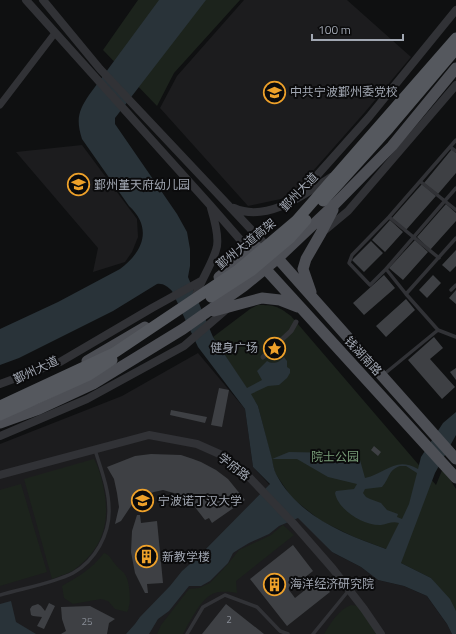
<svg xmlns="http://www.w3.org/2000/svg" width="456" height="634" viewBox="0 0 456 634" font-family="'Titillium Web','Noto Sans SC',sans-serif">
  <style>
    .built { fill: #1c1c1e }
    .green { fill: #1c231c }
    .water { fill: #293339; fill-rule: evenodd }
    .building { fill: #3e4044 }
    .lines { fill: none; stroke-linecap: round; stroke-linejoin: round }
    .service { stroke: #313236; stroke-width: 3.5 }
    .pedestrian { stroke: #313236; stroke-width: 5 }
    .minor { stroke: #313236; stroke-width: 7 }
    .tertiary { stroke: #313236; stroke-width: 8 }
    .primary { stroke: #4d4f55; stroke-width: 11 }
    .trunk { stroke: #55585e; stroke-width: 11 }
    .labels { text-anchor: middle; stroke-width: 4; stroke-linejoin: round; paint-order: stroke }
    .number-label { font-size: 10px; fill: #888d96 }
    .poi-label { font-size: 12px; fill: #a1a7b2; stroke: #0b0b0c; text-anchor: start }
    .street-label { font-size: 12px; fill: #a1a7b2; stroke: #0b0b0c }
    .park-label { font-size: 12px; fill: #789d78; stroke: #0b0b0c }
  </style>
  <rect width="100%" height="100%" fill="#0f1011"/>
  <!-- built -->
  <path class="built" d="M 244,0 L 347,0 L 411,57 L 365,112 L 290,197 L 248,206 L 160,108 L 177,76 Z
    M 82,145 L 137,219 L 138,237 L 132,252 L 125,262 L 93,272 L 98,248 L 16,152 Z
    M 198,353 L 245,409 L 253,467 L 332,552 L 361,567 L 378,580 L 404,586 L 427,596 L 447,624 L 452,634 L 0,634 L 0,444 L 122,396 Z"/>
  <!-- green -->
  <path class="green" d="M 138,0 L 240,0 L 174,73 L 157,106 L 103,50 Z
    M 258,305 C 274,305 278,306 291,316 L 436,485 L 443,468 L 456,489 L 456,612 L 431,578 L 401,563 L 386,549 L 354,537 L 321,521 L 292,498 L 275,473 L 258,406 L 213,337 L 250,309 Z
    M 94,459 C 99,468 101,476 103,485 C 111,520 104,548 75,569 C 69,574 59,576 52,579 L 24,479 Z
    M 21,484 L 47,572 L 0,586 L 0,490 Z
    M 283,525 L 294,535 L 236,581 L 237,593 C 230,592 222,591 215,593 C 201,597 190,622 183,634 L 157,634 L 161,625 L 189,589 L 199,588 L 210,583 L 228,564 L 239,550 L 271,535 Z
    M 104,553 C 110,555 111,559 115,564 C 117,567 121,570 124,573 C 130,580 132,604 127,612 L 115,609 L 108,601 L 101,599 L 73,604 L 64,598 L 62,586 C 79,576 92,569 104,553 Z
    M 351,605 L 358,606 L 377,634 L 324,634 C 331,623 338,610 351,605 Z"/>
  <!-- water -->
  <path class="water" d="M 159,0 L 206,0 L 115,118 L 115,124 L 177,214 L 187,232 L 190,249 L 190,266 L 188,277 L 213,337 L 247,388 L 262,380 L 257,371 L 267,361 C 273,365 280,362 284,357 L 287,361 L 287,367 L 290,369 L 290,373 L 287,378 L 279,385 L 268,386 L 251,394 L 258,406 L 272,459 L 289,452 L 341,453 L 360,460 L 365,478 C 387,473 395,456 418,469 L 421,457 L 443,423 L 456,412 L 456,435 L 435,473 L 401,563 L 431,578 L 450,599 L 456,611 L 456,634 L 452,634 L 447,624 L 427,596 L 404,586 L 378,580 L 361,567 L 332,552 L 298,518 L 279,526 L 269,534 L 249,543 L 239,549 L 233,553 L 228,563 L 210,581 L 201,586 L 189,586 L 169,611 L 158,619 L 149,634 L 126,634 L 135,624 L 140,617 L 170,586 L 182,571 L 198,557 L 270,484 L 253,467 L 245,409 L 198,347 L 172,291 C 168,287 163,283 157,284 L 113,311 L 19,358 L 0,365 L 0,329 L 58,302 L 120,269 C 143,252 153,228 129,206 L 82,139 C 76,120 78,111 89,95 ZM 272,459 L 297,459 L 328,477 L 357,484 L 354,489 L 336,491 L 335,493 C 338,510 364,526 381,525 C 388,524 392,521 399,523 L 386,549 C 344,534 298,516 276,474 C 274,470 273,464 272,459 ZM 400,466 L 406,466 L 417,473 L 409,504 L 402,519 L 397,517 L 398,514 L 387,510 L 381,503 L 370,499 L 366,497 L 363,493 L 365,489 L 382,487 C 390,478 388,470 400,466 Z
    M 11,601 L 16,622 L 36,634 L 0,634 L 0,604 Z"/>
  <!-- building -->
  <path class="building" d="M 452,149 L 456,153 L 456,173 L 438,194 L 424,183 Z
    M 422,184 L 436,196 L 406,230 L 392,218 Z
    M 446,204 L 456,213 L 456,221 L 430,250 L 417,237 Z
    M 390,220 L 403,232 L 385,252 L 372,240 Z
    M 415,240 L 428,252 L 403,280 L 389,268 Z
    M 371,241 L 383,253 L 364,272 L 352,260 Z
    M 456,250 L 456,266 L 450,272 L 442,265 Z
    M 384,275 L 395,288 L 364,315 L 353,303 Z
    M 433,275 L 441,283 L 427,298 L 419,290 Z
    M 456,290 L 456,304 L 449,298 Z
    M 406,299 L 415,310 L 386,337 L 376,326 Z
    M 434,337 L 443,348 L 430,359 L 455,387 L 442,399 L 408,360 Z
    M 456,368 L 456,380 L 450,372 Z
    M 219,388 L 229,390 L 222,427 L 211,425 Z
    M 171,410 L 207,417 L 205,423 L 170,415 Z
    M 374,446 L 381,452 L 378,456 L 371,450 Z
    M 151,454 L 181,455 L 193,459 L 201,462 L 216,470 L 228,479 L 245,500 L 212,523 L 209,518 L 205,520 L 191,502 L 181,495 L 163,490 L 154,492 L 142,496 L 133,503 L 121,521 L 115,524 L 119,507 L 117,493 L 114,479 L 107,467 L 135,456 Z
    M 137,515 L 140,515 L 141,523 L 157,521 L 163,583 L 147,584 L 148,593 L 145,593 L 135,573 L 131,552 L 132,531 Z
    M 293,545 L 313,571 L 289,590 L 295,598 L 320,578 L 330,592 L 287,626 L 250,579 Z
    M 49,603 L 55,606 L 44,629 L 37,626 L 42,617 L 33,616 L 31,615 L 30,609 L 32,606 L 38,604 L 41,606 L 45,611 Z
    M 226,604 L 264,634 L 202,634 Z
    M 90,606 L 115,619 L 109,623 L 107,634 L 61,634 L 66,631 L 62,619 L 61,607 Z"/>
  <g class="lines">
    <!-- service -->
    <path class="service" d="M 450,147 L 456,151
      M 421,182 L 456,210
      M 456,188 L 386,269 L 406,294 L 456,238
      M 389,217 L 439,258
      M 386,269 L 370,285 L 349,263 L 352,255 L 389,217 L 456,140
      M 451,290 L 456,285
      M 406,294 L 438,330
      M 383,375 L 438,330 L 456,337
      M 0,595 C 24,588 51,584 73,573 C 95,561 110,534 109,509 C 109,490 101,469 95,450
      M 187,634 L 203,607 L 225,595 L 257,607 L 280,631 L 288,634
      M 313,634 L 349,590"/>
    <!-- pedestrian -->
    <path class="pedestrian" d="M 263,357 L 291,331 L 296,322"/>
    <!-- minor -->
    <path class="minor" d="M 0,105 L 55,33"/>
    <!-- tertiary -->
    <path class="tertiary" d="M 26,0 L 210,205 L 251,252
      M 43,0 L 100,69 L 263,242
      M 296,199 L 369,117 L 456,10
      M 234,208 C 267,223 305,194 331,177
      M 324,231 L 348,211 L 456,85
      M 196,295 C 201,280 211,266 216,250 C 220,240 214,218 211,208
      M 0,384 L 60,362 L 152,308 L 201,281
      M 0,436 L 87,399 L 184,346 L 228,308
      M 0,475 L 149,435 L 197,444 L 224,456 L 249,477 L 292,522 L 333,569 L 364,609 L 381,634"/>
    <!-- primary -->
    <path class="primary" d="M 273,253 L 456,459
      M 261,264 L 456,478
      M 219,277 L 257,247
      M 311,292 L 303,269 L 306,259 L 321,233 L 333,210
      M 214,311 L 262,298 L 280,300 L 298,307
      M 87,361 L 145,327
      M 0,423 L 39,409 L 93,384 L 183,329 L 244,286 L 277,259 L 335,204 L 392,146 L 456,68"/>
    <!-- trunk -->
    <path class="trunk" d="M 323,201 L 389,128 L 456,49
      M 211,297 L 251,271 L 290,238 L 306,220
      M 0,406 L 114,353 L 238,270 L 296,221 L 456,38
      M 0,415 L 89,375 L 112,360"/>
  </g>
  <!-- icons -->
  <defs>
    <symbol id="university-ring" viewBox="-11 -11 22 22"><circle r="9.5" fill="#0b0b0c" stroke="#eea12a" stroke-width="1.5"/><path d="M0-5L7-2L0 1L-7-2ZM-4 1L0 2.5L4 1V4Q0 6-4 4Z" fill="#eea12a"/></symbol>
    <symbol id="school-ring" viewBox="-11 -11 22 22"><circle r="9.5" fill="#0b0b0c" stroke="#eea12a" stroke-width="1.5"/><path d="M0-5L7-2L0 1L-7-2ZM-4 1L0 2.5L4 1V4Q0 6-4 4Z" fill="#eea12a"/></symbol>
    <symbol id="sight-ring" viewBox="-11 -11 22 22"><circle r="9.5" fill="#0b0b0c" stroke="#eea12a" stroke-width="1.5"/><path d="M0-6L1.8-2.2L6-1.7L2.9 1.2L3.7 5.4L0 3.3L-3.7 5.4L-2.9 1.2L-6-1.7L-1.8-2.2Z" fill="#eea12a"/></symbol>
    <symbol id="building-ring" viewBox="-11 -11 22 22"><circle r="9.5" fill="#0b0b0c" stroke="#eea12a" stroke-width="1.5"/><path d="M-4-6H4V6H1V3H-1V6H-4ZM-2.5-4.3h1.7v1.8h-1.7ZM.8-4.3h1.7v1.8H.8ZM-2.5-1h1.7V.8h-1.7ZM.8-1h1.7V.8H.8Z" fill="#eea12a"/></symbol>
  </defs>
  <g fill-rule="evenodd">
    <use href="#university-ring" x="262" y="80" width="25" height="25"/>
    <use href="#school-ring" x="66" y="172" width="25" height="25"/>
    <use href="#sight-ring" x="262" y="336" width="25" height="25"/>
    <use href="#university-ring" x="130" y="488" width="25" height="25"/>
    <use href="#building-ring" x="134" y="544" width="25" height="25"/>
    <use href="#building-ring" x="262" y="572" width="25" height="25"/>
  </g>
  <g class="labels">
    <!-- number labels -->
    <g class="number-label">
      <text x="229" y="623">2</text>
      <text x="87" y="625">25</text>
    </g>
    <!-- poi labels -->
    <g class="poi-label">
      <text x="290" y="96">中共宁波鄞州委党校</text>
      <text x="94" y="189">鄞州堇天府幼儿园</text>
      <text x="258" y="352" text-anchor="end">健身广场</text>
      <text x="158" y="505">宁波诺丁汉大学</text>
      <text x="162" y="561">新教学楼</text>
      <text x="290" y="588">海洋经济研究院</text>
    </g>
    <!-- street labels -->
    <g class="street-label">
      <text transform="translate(299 192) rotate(-46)" y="4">鄞州大道</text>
      <text transform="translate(246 244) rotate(-39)" y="4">鄞州大道高架</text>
      <text transform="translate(363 356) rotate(47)" y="4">钱湖南路</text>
      <text transform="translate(36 370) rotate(-25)" y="4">鄞州大道</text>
      <text transform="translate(234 467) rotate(38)" y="4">学府路</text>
    </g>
    <!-- park labels -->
    <g class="park-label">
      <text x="335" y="461">院士公园</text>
    </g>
  </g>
  <!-- scale -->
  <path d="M312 34v6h91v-6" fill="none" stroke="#a1a7b2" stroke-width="2"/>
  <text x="318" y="34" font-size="12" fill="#a1a7b2" stroke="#0b0b0c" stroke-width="3" paint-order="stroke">100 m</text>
</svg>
